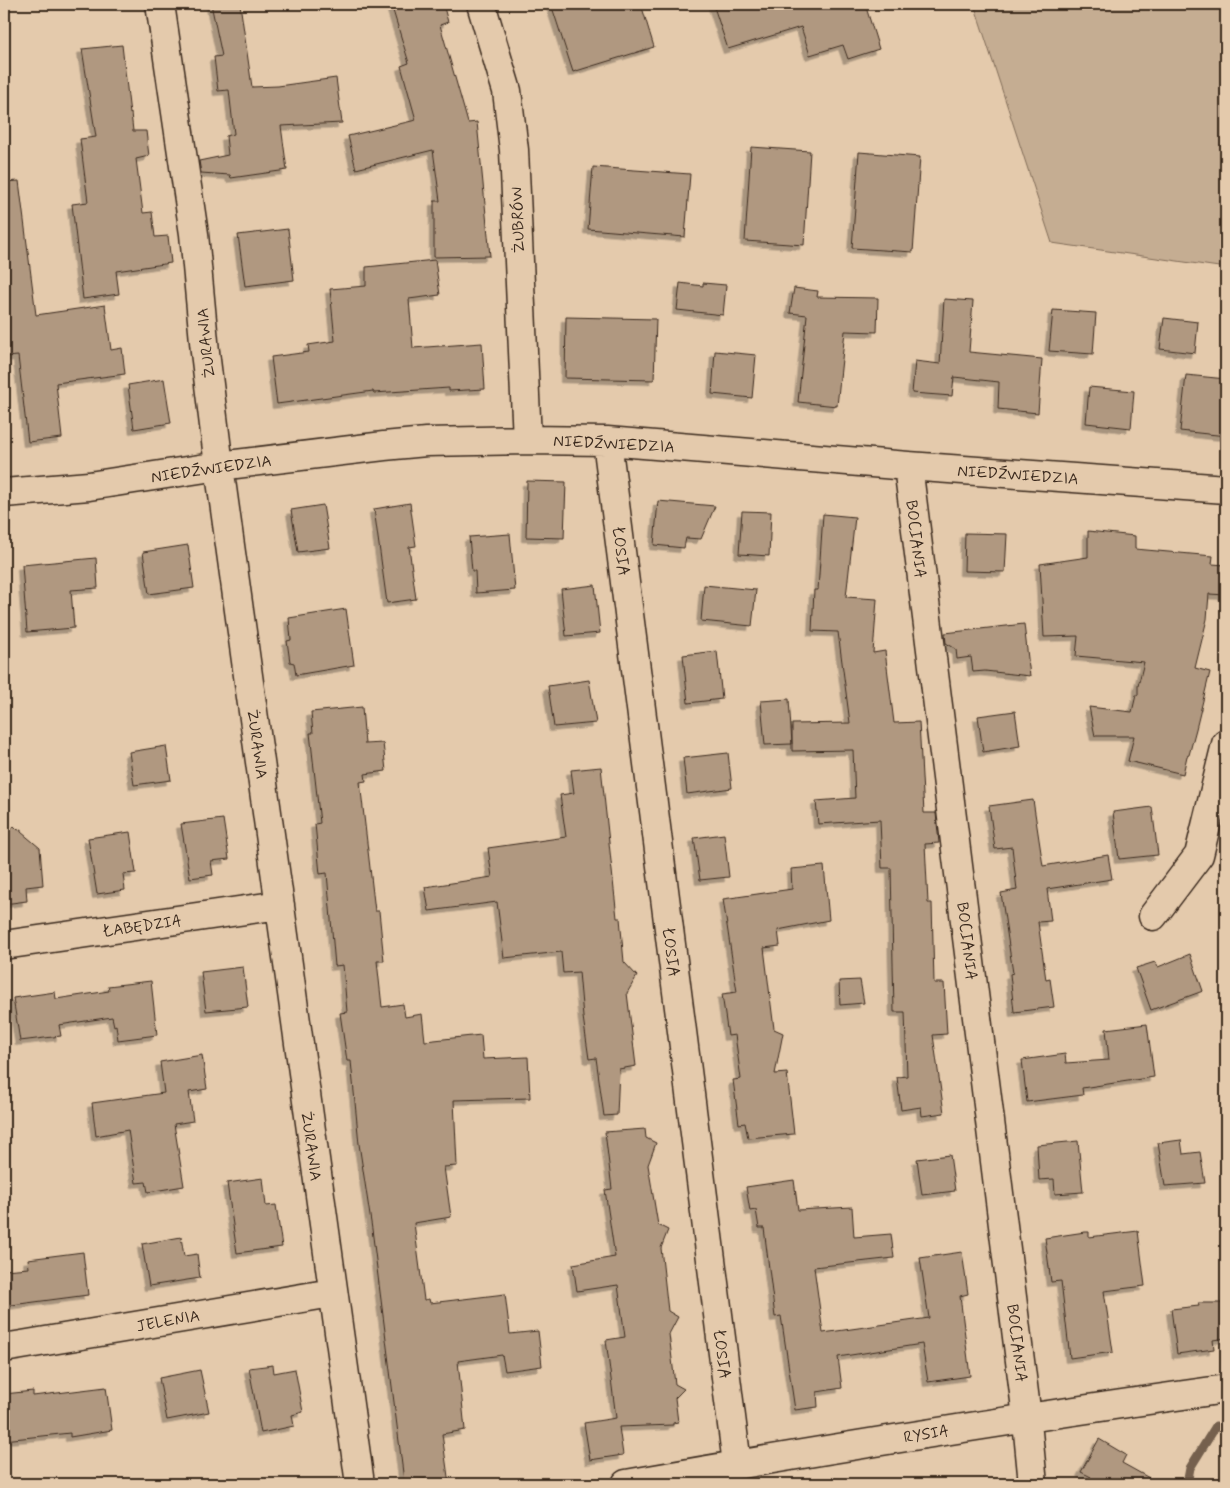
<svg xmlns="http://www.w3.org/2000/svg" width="1230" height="1488" viewBox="0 0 1230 1488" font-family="Mynerve,sans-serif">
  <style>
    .green { fill: #c5ad92; stroke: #806c58 }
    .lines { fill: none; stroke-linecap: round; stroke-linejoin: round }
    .stream { stroke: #74614e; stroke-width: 9 }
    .building { fill: #b09880; stroke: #3b2a1e; filter: url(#shadow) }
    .street-casing { stroke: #3b2a1e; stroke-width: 31 }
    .street { stroke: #e4caac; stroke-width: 28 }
    .labels { text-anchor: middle; stroke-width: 4; stroke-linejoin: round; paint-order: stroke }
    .street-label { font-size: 16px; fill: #3b2a1e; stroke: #e4caac }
  </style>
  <defs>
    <filter id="shadow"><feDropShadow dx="-4.5" dy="4.5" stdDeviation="0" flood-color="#0004"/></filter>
  </defs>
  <rect width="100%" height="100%" fill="#e4caac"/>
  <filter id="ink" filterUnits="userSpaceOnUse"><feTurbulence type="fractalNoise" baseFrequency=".02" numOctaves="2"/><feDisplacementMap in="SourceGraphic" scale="10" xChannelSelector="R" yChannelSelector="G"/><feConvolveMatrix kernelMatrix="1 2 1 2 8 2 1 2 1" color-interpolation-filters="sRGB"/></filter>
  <g filter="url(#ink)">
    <!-- green -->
    <path class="green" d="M 974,4 L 1226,4 L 1226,268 L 1052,243 Z"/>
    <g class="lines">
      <!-- stream -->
      <path class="stream" d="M 1187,1484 L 1190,1468 L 1216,1426"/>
    </g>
    <!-- building -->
    <path class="building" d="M 211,4 L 240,4 L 252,87 L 278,86 L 336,78 L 342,123 L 281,126 L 287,170 L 231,178 L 230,175 L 201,173 L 199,161 L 228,155 L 226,136 L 234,134 L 229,90 L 218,91 L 214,57 L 222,56 Z
      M 391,4 L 443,4 L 448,22 L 440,25 L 468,123 L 477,122 L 490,256 L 434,257 L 434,201 L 440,201 L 433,150 L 356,169 L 348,136 L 416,120 L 401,66 L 409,63 Z
      M 551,4 L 641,4 L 654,47 L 573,72 Z
      M 713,4 L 865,4 L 879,49 L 848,59 L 843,45 L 810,55 L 801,27 L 728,49 Z
      M 122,45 L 130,114 L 131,113 L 133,131 L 146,131 L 149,156 L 136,159 L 143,213 L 152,212 L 155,237 L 168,236 L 171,263 L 116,271 L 119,294 L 83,299 L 72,204 L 88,202 L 80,139 L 96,137 L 82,49 Z
      M 751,147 L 810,151 L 804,245 L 745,241 Z
      M 859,152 L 920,157 L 913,252 L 852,248 Z
      M 593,167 L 690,174 L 685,237 L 588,229 Z
      M 19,181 L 36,315 L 105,305 L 111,350 L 122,348 L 125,374 L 56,383 L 62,438 L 28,442 L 18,356 L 6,357 L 4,339 L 4,182 Z
      M 288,229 L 294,280 L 245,286 L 238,235 Z
      M 435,260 L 440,295 L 409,299 L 413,348 L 482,343 L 485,389 L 449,391 L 449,388 L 374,393 L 373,391 L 277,404 L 271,357 L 309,352 L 308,345 L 335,341 L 330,289 L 366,286 L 366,267 Z
      M 680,283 L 703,286 L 703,283 L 726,285 L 723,315 L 677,310 Z
      M 794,288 L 818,291 L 817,297 L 878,298 L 877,332 L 845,331 L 837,406 L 798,402 L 807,315 L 790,313 Z
      M 944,299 L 973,301 L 969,352 L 1042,359 L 1038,413 L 998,409 L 999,382 L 954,377 L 952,396 L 912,393 L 915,361 L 940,364 Z
      M 1053,310 L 1096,313 L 1093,354 L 1049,351 Z
      M 566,317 L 656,319 L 654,380 L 565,378 Z
      M 1164,318 L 1198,322 L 1195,353 L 1160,349 Z
      M 715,351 L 756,355 L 752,398 L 712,394 Z
      M 1186,375 L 1226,379 L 1226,436 L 1180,431 Z
      M 164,379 L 171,423 L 134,429 L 128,385 Z
      M 1089,387 L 1134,391 L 1131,428 L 1086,423 Z
      M 527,481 L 566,482 L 564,538 L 526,537 Z
      M 658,501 L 715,506 L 701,539 L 686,538 L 684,548 L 654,545 Z
      M 410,503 L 416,546 L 409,547 L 416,599 L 387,603 L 374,509 Z
      M 323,505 L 330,548 L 298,552 L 291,510 Z
      M 742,511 L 771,512 L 769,556 L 739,554 Z
      M 823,514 L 855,517 L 846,597 L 877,599 L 873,653 L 885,651 L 894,723 L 919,722 L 924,813 L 936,813 L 939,843 L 925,844 L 928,903 L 932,903 L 934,983 L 944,983 L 947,1034 L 933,1035 L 944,1113 L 922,1116 L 921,1107 L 901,1110 L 897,1077 L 907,1076 L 905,1012 L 894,1012 L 891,868 L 882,868 L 880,820 L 818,824 L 816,801 L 855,798 L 853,750 L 792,751 L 792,724 L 850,723 L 838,632 L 812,631 L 814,590 L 818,590 Z
      M 1088,531 L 1135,536 L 1135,549 L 1213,556 L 1212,564 L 1226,565 L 1226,595 L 1209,594 L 1207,619 L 1195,668 L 1210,672 L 1196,729 L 1189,755 L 1187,756 L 1183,774 L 1128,761 L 1134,736 L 1095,736 L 1089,707 L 1132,712 L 1136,695 L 1138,695 L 1138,686 L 1144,662 L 1076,656 L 1078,636 L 1044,637 L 1040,564 L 1088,557 Z
      M 965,533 L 1007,534 L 1005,572 L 964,571 Z
      M 510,534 L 515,590 L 476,593 L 475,571 L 472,571 L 469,537 Z
      M 188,545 L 194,588 L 149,594 L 143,552 Z
      M 96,558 L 98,588 L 71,590 L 74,628 L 27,632 L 22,565 Z
      M 595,585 L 600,633 L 566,636 L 561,589 Z
      M 704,585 L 756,590 L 752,626 L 701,621 Z
      M 346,609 L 354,665 L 296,675 L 294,663 L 290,662 L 287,641 L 291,640 L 289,618 Z
      M 1024,624 L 1030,676 L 985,671 L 973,672 L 971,657 L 957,659 L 956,649 L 946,643 L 945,633 Z
      M 717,651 L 722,699 L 688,703 L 683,655 Z
      M 589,680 L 596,723 L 554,727 L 548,686 Z
      M 789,699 L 792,744 L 765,745 L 761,701 Z
      M 362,707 L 365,744 L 383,743 L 386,771 L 365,774 L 366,781 L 360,782 L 375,911 L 379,911 L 384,961 L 377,961 L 382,1007 L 403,1004 L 405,1017 L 422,1014 L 425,1041 L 481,1035 L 483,1059 L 528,1057 L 530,1098 L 454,1100 L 457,1166 L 444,1167 L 451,1217 L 414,1223 L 424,1300 L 429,1299 L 430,1303 L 505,1294 L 510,1334 L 538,1331 L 542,1366 L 505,1371 L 502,1355 L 458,1361 L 465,1430 L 442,1434 L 449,1484 L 425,1484 L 425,1479 L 404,1481 L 372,1229 L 359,1144 L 351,1061 L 347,1061 L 340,1013 L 347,1012 L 343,965 L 335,966 L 327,873 L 320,874 L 315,824 L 320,823 L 310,733 L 313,733 L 311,712 Z
      M 1015,711 L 1020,746 L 983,752 L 978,716 Z
      M 166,746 L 171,780 L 134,785 L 129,752 Z
      M 728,753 L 732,788 L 687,794 L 683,758 Z
      M 601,767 L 617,918 L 620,918 L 624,962 L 637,976 L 627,993 L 636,1066 L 619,1069 L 617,1115 L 604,1116 L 596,1058 L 589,1059 L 583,1017 L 579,972 L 563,973 L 561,952 L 504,958 L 497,902 L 429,911 L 425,887 L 492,877 L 488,848 L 566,837 L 560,795 L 574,793 L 571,770 Z
      M 1033,800 L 1043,866 L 1108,855 L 1112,879 L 1047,889 L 1051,921 L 1038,922 L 1046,980 L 1050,979 L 1054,1007 L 1014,1012 L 1010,974 L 1013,973 L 1001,893 L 1017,890 L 1012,847 L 995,849 L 989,806 Z
      M 1152,807 L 1158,855 L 1119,859 L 1113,812 Z
      M 223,819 L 229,859 L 211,861 L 213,875 L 190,878 L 181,824 Z
      M 14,826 L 18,830 L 21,829 L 21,832 L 40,848 L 43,885 L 26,887 L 27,901 L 4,904 L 4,830 L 10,830 Z
      M 130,832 L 136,873 L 123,874 L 125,890 L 97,894 L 88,838 Z
      M 724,834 L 729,877 L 700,880 L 694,838 Z
      M 824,866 L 829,920 L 778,930 L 780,946 L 764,948 L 774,1029 L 783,1033 L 775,1074 L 787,1073 L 794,1134 L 748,1138 L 745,1123 L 739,1124 L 733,1080 L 741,1079 L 735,1035 L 728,1036 L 722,994 L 737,992 L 723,899 L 792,889 L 791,869 Z
      M 1190,954 L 1203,991 L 1151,1010 L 1136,968 L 1155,962 L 1158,967 Z
      M 243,967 L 248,1007 L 206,1011 L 201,972 Z
      M 860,980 L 864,1003 L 840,1005 L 839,981 Z
      M 151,981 L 157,1035 L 118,1040 L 116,1025 L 114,1026 L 112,1017 L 59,1025 L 61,1036 L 20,1041 L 13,998 L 55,992 L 56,999 L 109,991 L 108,986 Z
      M 1147,1024 L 1154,1077 L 1082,1088 L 1083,1095 L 1027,1102 L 1022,1060 L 1065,1054 L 1066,1063 L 1109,1060 L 1106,1029 Z
      M 202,1055 L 207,1089 L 189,1092 L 193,1121 L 174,1124 L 184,1186 L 148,1192 L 146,1182 L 136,1183 L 128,1130 L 96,1136 L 92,1103 L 164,1093 L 160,1062 Z
      M 645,1129 L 646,1138 L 656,1143 L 648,1165 L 658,1225 L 668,1230 L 661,1248 L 668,1311 L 678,1317 L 669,1334 L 675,1384 L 684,1389 L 675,1398 L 678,1422 L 673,1423 L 673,1425 L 619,1427 L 623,1455 L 590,1460 L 584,1423 L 616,1418 L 606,1340 L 625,1337 L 618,1285 L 577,1291 L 573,1264 L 615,1257 L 605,1190 L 612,1189 L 605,1132 Z
      M 1181,1140 L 1183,1154 L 1200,1152 L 1205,1183 L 1165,1186 L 1158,1143 Z
      M 1078,1141 L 1083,1192 L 1055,1194 L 1054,1179 L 1039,1180 L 1037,1145 Z
      M 950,1155 L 955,1191 L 922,1195 L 917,1159 Z
      M 263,1178 L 266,1206 L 276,1205 L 282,1247 L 237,1253 L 227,1183 Z
      M 794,1180 L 798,1210 L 852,1207 L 854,1237 L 891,1234 L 894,1258 L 814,1267 L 823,1333 L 929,1318 L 920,1258 L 962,1252 L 968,1294 L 960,1296 L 970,1376 L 928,1382 L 922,1344 L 838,1357 L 842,1388 L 817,1392 L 818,1407 L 795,1410 L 781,1316 L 775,1317 L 764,1228 L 759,1228 L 756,1210 L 750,1211 L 746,1187 Z
      M 1138,1231 L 1145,1286 L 1104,1291 L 1113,1352 L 1070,1358 L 1061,1281 L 1051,1282 L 1045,1238 L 1085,1232 L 1089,1232 L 1089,1237 Z
      M 181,1237 L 184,1256 L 197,1254 L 200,1278 L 149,1286 L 142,1244 Z
      M 83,1252 L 88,1295 L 4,1306 L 4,1270 L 29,1268 L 28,1259 Z
      M 1198,1303 L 1225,1303 L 1226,1338 L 1213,1340 L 1214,1349 L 1177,1354 L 1171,1309 L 1199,1306 Z
      M 273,1365 L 274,1373 L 295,1369 L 303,1412 L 292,1415 L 294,1426 L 261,1433 L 249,1368 Z
      M 200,1370 L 209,1412 L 167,1420 L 159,1378 Z
      M 106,1387 L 112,1430 L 70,1437 L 70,1433 L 4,1440 L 4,1394 L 33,1391 L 33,1396 Z
      M 1099,1439 L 1126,1455 L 1122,1463 L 1160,1484 L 1087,1484 L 1091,1477 L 1081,1472 Z"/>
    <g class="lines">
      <defs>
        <path id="street" d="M 160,4 L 194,234 L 205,352 L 219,466 L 360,1484
          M 481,4 L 507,91 L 514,150 L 527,440
          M 607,441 L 737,1464
          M 908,466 L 1025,1401 L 1033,1484
          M 4,493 L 89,486 L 219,466 L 384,446 L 426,442 L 527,440 L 607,441 L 908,466 L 1226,489
          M 1153,916 L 1199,855 L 1226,744
          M 4,945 L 280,905
          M 4,1348 L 332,1293
          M 626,1484 C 826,1449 1026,1417 1226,1389"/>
      </defs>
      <!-- street casing -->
      <use href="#street" class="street-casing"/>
      <!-- street -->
      <use href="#street" class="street"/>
    </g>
  </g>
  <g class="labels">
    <!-- street labels -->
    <g class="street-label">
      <text transform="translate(517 220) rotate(-92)" y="6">ŻUBRÓW</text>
      <text transform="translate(205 343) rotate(-96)" y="6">ŻURAWIA</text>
      <text transform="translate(614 443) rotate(3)" y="6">NIEDŹWIEDZIA</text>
      <text transform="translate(211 468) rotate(-8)" y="6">NIEDŹWIEDZIA</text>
      <text transform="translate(1018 474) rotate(4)" y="6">NIEDŹWIEDZIA</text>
      <text transform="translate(917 539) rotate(83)" y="6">BOCIANIA</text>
      <text transform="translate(622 551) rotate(83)" y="6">ŁOSIA</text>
      <text transform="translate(258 744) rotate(82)" y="6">ŻURAWIA</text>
      <text transform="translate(142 925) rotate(-8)" y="6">ŁABĘDZIA</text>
      <text transform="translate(968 941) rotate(83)" y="6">BOCIANIA</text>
      <text transform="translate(672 952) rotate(83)" y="6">ŁOSIA</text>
      <text transform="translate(312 1146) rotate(82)" y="6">ŻURAWIA</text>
      <text transform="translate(168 1320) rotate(-10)" y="6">JELENIA</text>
      <text transform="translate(1018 1343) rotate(83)" y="6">BOCIANIA</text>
      <text transform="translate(723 1354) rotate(83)" y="6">ŁOSIA</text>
      <text transform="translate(926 1433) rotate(-9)" y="6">RYSIA</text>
    </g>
  </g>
  <!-- margin -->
  <rect width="1230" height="1488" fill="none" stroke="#e4caac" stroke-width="20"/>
  <rect x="10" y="10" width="1210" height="1468" fill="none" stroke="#3b2a1e" stroke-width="2" filter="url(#ink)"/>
</svg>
